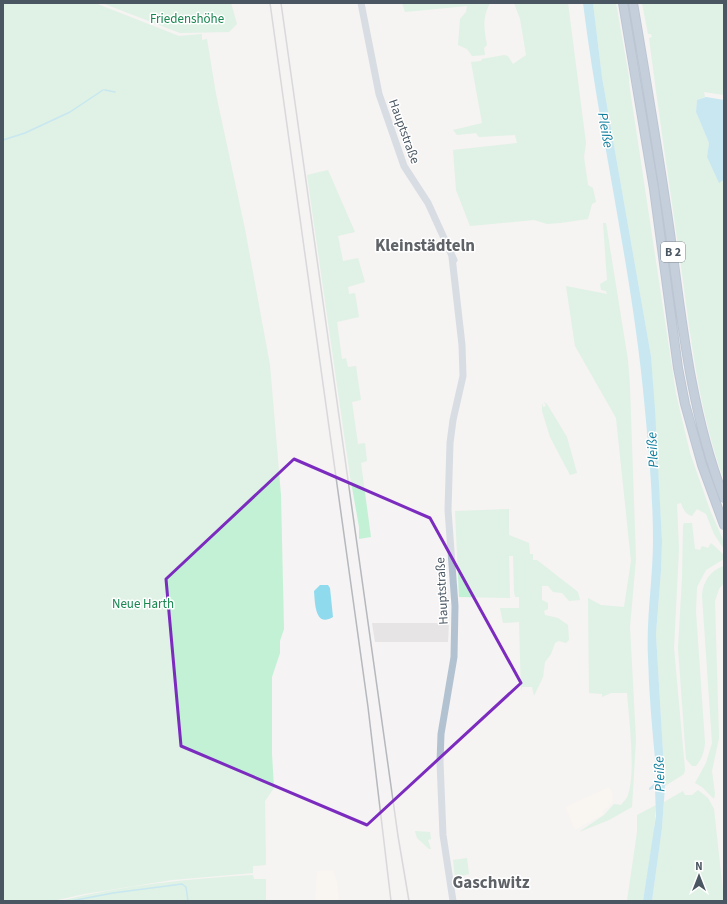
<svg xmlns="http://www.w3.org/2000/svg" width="727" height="904" viewBox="0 0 727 904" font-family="'Source Sans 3',sans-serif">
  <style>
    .commercial { fill: #fdf9ef }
    .education { fill: #e6e4e5 }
    .green { fill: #c3f1d5 }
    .water { fill: #90daee }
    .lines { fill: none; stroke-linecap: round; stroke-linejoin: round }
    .stream { stroke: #90daee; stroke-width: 1.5 }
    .highway-casing { stroke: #7690ad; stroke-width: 10 }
    .major { stroke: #b3c2d1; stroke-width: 7 }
    .highway { stroke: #8ba5c1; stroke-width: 8 }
    .rail { stroke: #b5b8bd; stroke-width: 1.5 }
    .marked { fill: none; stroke: #7b2cbf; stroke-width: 3; stroke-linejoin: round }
    .labels { text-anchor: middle; stroke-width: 3; stroke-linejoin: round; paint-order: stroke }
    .shield { fill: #fff; stroke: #808990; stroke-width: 1 }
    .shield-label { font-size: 12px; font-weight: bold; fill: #4a5661 }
    .park-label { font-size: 13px; fill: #17864f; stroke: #fff }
    .street-label { font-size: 13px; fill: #4a5661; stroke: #fff }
    .water-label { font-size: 14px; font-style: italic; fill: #0c7c9b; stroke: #fff }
    .district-label { font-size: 17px; font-weight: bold; fill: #5f6368; stroke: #fff }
  </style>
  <rect width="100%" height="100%" fill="#f5f3f3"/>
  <!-- commercial -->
  <path class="commercial" d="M 609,787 L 613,794 L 612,803 L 602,812 L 604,814 L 575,830 L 565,807 Z
    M 333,870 L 337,882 L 339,901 L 315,901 L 317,871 Z"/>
  <!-- education -->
  <path class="education" d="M 372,623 L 449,623 L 448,642 L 375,642 Z"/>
  <!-- green -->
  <path class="green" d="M 3,3 L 95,3 L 179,36 L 202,34 L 202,40 L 207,39 L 216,94 L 245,229 L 270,365 L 281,495 L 284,629 L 280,641 L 280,653 L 272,677 L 272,754 L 274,788 L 265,801 L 266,865 L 253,866 L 253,873 L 172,880 L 84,894 L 53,901 L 3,901 Z
    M 102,3 L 231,3 L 237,24 L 229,32 L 180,33 Z
    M 402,3 L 490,3 C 482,18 484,29 487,45 L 484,48 L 485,55 L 472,56 L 467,49 L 458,45 L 460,19 L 466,12 L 467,6 L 405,12 Z
    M 514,3 L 568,3 L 586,143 L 584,157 L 588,185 L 593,188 L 596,202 L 592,204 L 588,219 L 560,223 L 547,224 L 534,220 L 470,226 L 456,190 L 453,150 L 517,143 L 515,135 L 479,137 L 476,133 L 457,135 L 453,130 L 482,123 L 471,62 L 481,61 L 482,59 L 504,55 L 508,56 L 513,64 L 526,55 L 520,19 Z
    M 593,3 L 616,3 L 629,77 L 629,83 L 676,394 L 690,453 L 710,510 L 724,542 L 724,549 L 714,534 L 706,514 L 697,509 L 692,516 C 685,514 683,509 681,503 L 677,504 L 679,549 L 674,648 L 685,770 L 684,774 L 665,786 L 656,634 L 661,571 L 662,541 L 651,356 L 602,77 Z
    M 642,3 L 724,3 L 724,95 L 704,92 L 705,97 L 697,100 L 696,112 L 709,143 L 707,157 L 719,182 L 724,181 L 724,480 C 697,406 690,329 679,252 C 669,181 658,110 649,38 L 652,37 L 651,34 L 648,34 Z
    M 328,170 L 355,232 L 338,236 L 343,261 L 358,258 L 365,282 L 348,287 L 349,294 L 355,293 L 359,317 L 337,322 L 342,359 L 346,358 L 348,367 L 356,366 L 361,400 L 352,402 L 358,444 L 365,443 L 367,461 L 361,463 L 371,537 L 359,539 L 359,527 L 350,476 L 307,175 Z
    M 603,223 L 606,223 L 628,360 L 630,387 L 636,559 L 630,627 L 636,740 L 632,807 L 609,820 L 579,832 L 604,815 L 614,804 L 621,805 C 623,802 627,799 628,795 C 636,773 629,717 627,693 L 611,693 L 602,697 L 602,694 L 589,693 L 588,598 L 601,605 L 624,607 L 631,561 L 616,418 L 575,346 L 566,286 L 607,294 L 606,291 L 601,290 L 600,284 L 607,280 Z
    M 544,402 L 547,404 L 567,437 L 577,473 L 570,475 L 550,437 L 542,411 L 542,403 L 543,407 L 546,406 Z
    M 509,509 L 509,535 L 529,543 L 530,554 L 533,554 L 533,560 L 537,560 L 578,592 L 580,600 L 569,601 L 562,593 L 553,592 L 548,586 L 542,586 L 542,600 L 548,603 L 548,609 L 544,611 L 545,615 L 558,618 L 568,625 L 569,640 L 566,643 L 559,641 L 555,643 L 551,654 L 545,662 L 543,677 L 534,696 L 532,687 L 522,687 L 521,691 L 519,622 L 503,623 L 500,608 L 519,608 L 519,597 L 515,597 L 514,591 L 513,556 L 509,556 L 510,598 L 459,597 L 455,511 Z
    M 684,523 L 692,523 L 695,549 L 700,550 L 702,546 L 708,548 L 711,543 L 724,555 L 724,559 L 706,570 L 697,587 L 696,612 L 705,743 C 704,752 702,759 696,766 L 692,766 L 686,759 L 678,648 L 682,578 L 683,526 Z
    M 724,566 L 724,583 L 719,589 L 715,601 L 719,738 L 712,771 L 715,794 L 714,799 L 702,787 L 695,783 L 706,763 L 712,743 L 702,595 C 703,581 711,570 724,566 Z
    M 698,790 L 708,798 L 714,809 L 724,901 L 652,901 L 662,828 L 664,802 L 683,791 L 685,795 L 692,795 Z
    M 656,805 L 654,833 L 643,901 L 627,901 L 637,832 L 637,815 Z
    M 415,831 L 430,832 L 431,839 L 428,840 L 431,849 L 429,849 L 417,838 Z
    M 467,858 L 469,874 L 455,878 L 453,860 Z
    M 253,875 L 254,879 L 266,879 L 266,901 L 60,901 C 123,885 188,879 253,875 Z"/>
  <!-- water -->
  <path class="water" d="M 583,3 L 593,3 L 602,77 L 651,356 L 655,410 L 662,541 L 661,571 L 656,634 L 665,786 L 662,828 L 652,901 L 643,901 L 656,816 L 655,788 L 649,790 L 649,788 L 654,784 L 657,779 C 653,738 649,698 648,657 C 646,618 653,579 653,540 C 653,497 649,453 645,410 C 633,273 600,139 583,3 Z
    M 706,97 L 724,100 L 724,180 L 719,183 L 707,157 L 709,143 L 696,112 L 697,100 Z
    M 320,585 L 328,585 L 330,588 L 333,617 C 315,628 315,603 314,591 Z"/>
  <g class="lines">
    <!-- stream -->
    <path class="stream" d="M 105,90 L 115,92
      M 3,140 L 25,133 L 70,112 L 103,90
      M 71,901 L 113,893 L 182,884 L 186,887 L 188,901"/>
    <defs>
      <path id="highway" d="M 623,3 L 654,189 L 678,368 L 685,404 L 702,465 L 724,525
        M 633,3 C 646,79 659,156 670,233 C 682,323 691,413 724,498"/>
    </defs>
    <!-- highway casing -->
    <use href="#highway" class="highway-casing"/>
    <!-- major -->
    <path class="major" d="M 361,3 L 379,94 L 404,166 L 428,203 L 454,260
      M 452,257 L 462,345 L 463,376 L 453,420 L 450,443 L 448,510 L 455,606 L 454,657 L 441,734 L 440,762 L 443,835 L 453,901"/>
    <!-- highway -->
    <use href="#highway" class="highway"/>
    <!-- rail -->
    <path class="rail" d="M 270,3 L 368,707 L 391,901
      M 281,3 L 398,836 L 409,901"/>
  </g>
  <!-- marked area -->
  <path d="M0 0H727V904H0ZM 294,459 L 430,518 L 521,683 L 367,825 L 181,746 L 166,579 Z" fill="#f5f3f3" fill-opacity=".55" fill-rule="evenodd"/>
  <path class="marked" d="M 294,459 L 430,518 L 521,683 L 367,825 L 181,746 L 166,579 Z"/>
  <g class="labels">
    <!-- shield labels -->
    <rect class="shield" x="661" y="242" width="24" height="20" rx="3"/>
    <g class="shield-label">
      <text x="673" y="256">B 2</text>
    </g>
    <!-- park labels -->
    <g class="park-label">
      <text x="187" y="23">Friedenshöhe</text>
      <text x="143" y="608">Neue Harth</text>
    </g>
    <!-- street labels -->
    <g class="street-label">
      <text transform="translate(405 131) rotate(70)" y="5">Hauptstraße</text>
      <text transform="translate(441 591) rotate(-93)" y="5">Hauptstraße</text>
    </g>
    <!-- water labels -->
    <g class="water-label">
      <text transform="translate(606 130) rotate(80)" y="5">Pleiße</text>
      <text transform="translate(652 450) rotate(-93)" y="5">Pleiße</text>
      <text transform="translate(659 774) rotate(-92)" y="5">Pleiße</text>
    </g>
    <!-- district labels -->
    <g class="district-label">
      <text x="425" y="251">Kleinstädteln</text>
      <text x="491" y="888">Gaschwitz</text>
    </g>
  </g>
  <!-- border -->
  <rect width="727" height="904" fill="none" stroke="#4a5661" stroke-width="8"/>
  <!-- north arrow -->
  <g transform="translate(699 876)" stroke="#ffffff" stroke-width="3" paint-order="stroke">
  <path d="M0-3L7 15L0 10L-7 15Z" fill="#4a5661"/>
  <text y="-6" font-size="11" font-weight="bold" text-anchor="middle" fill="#4a5661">N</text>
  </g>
</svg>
